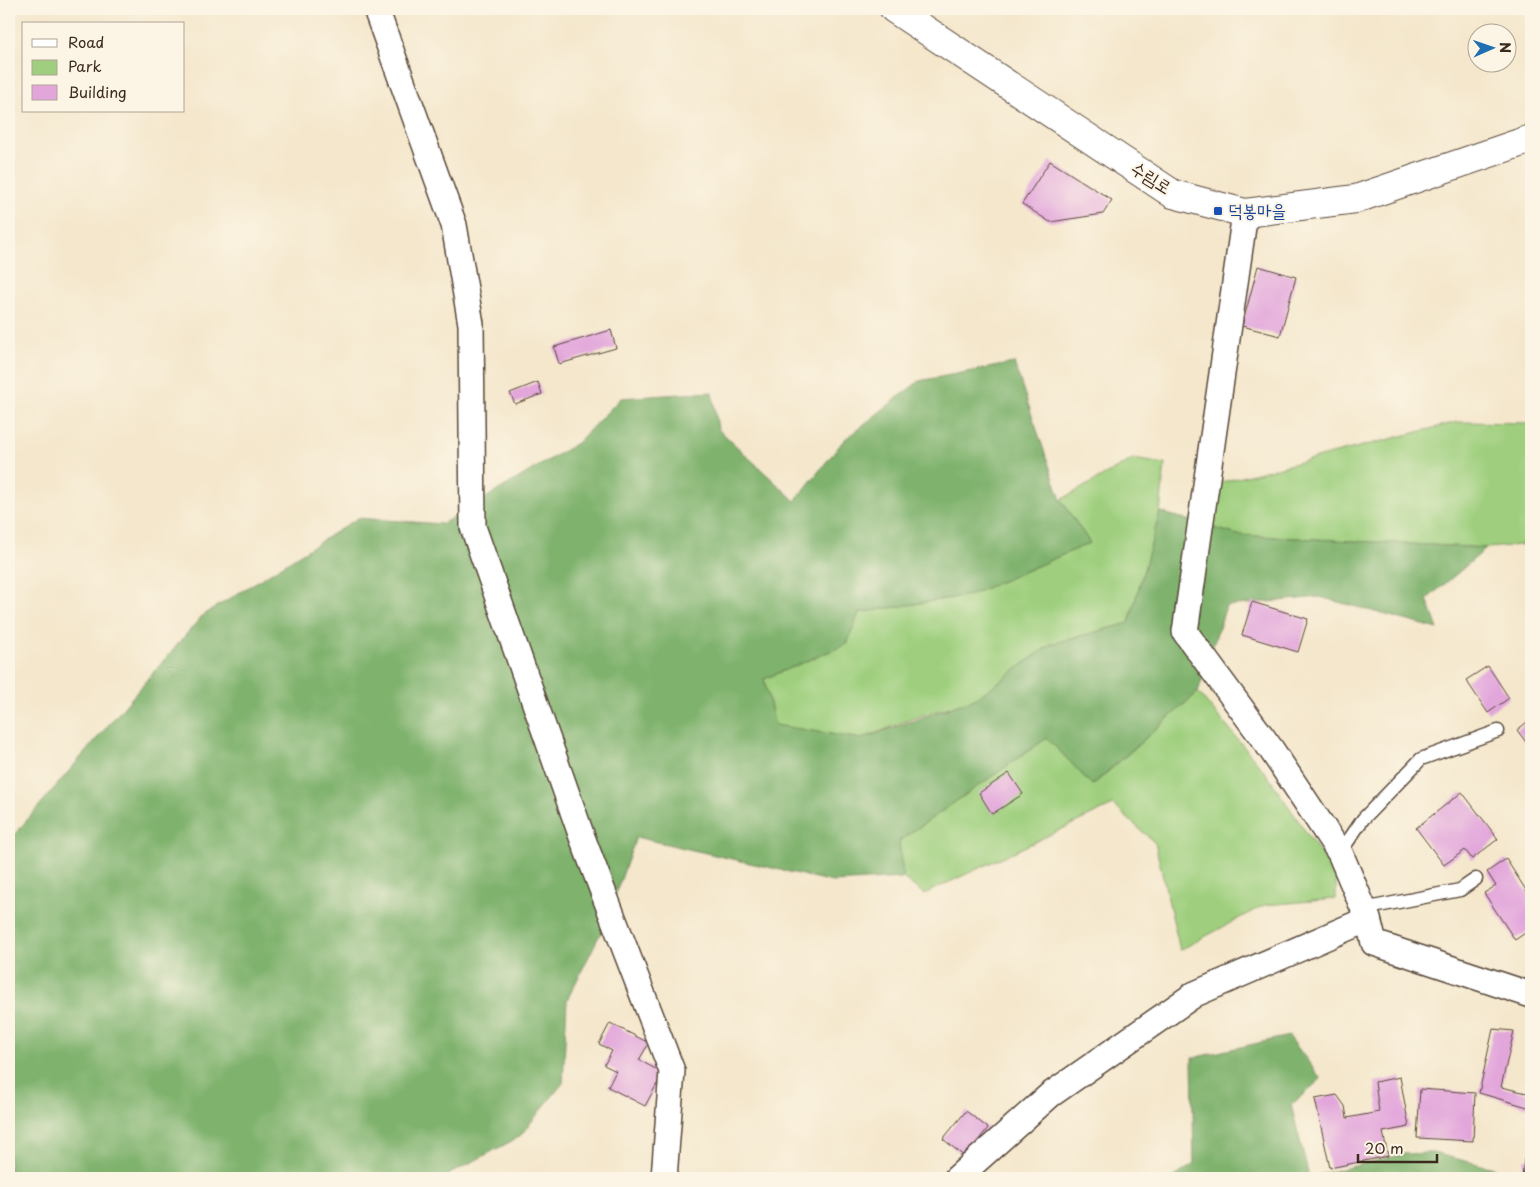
<svg xmlns="http://www.w3.org/2000/svg" width="1540" height="1187" viewBox="0 0 1540 1187" font-family="'Playpen Sans','Poor Story',sans-serif">
  <style>
    .green { fill: #9fcf7e; stroke: #6d7c4e }
    .forest { fill: #7fb26d; stroke: #5d6e46 }
    .building { fill: #e2a6db }
    .lines { fill: none; stroke-linecap: round; stroke-linejoin: round }
    .lane-casing { stroke: #574638; stroke-width: 15 }
    .street-casing { stroke: #574638; stroke-width: 28 }
    .secondary-casing { stroke: #574638; stroke-width: 30 }
    .path { stroke: #574638; stroke-width: 3; stroke-dasharray: 1 4; stroke-linecap: butt }
    .lane { stroke: #fff; stroke-width: 12 }
    .street { stroke: #fff; stroke-width: 25 }
    .secondary { stroke: #fff; stroke-width: 28 }
    .transit-dot { fill: #1a4fb4; stroke: #fcf5e5; stroke-width: 2 }
    .labels { text-anchor: middle; stroke-width: 4; stroke-linejoin: round; paint-order: stroke }
    .street-label { font-size: 18px; fill: #3b2a1e; stroke: #fcf5e5 }
    .transit-label { font-size: 18px; fill: #164399; stroke: #fcf5e5; text-anchor: start }
  </style>
  <rect width="100%" height="100%" fill="#fcf5e5"/>
  <filter id="ink" filterUnits="userSpaceOnUse"><feTurbulence type="fractalNoise" baseFrequency=".02" numOctaves="2"/><feDisplacementMap in="SourceGraphic" scale="10" xChannelSelector="R" yChannelSelector="G"/><feConvolveMatrix kernelMatrix="1 2 1 2 8 2 1 2 1" color-interpolation-filters="sRGB"/></filter>
  <filter id="wash" filterUnits="userSpaceOnUse"><feTurbulence type="fractalNoise" baseFrequency=".0096" numOctaves="4" result="noise"/><feDisplacementMap in="SourceGraphic" scale="20" xChannelSelector="R" yChannelSelector="G"/><feGaussianBlur stdDeviation="1.12" result="paint"/><feColorMatrix in="noise" values="0 0 0 0 0 0 0 0 0 0 0 0 0 0 0 0 0 1.4 0 .05"/><feComposite in="paint" operator="in"/></filter>
  <g filter="url(#wash)">
    <rect width="100%" height="100%" fill="#f4e7cc"/>
    <!-- green -->
    <path class="green" d="M 1457,422 L 1531,423 L 1531,544 L 1487,548 L 1238,535 L 1211,527 L 1218,483 Z
      M 1133,459 L 1165,464 L 1160,512 L 1129,623 L 1051,644 L 975,699 L 914,718 L 861,739 L 775,725 L 764,679 L 846,644 L 859,613 L 970,595 L 1090,543 L 1061,500 Z
      M 1198,692 L 1265,772 L 1336,876 L 1336,899 L 1264,905 L 1180,950 L 1155,843 L 1113,805 L 924,894 L 903,878 L 899,841 L 1047,738 L 1093,785 Z"/>
    <!-- forest -->
    <path class="forest" d="M 1014,363 L 1061,500 L 1090,543 L 970,595 L 859,613 L 847,644 L 764,679 L 775,725 L 861,739 L 975,699 L 1051,644 L 1129,623 L 1160,512 L 1238,535 L 1487,548 L 1427,599 L 1438,629 L 1320,597 L 1226,606 L 1198,692 L 1092,785 L 1047,738 L 899,841 L 903,878 L 833,882 L 636,837 L 605,924 L 567,1000 L 563,1083 L 519,1137 L 442,1178 L 9,1178 L 9,841 L 202,616 L 358,518 L 442,524 L 577,443 L 621,398 L 712,392 L 718,429 L 795,501 L 844,440 L 919,381 Z
      M 1289,1036 L 1321,1079 L 1291,1105 L 1309,1177 L 1404,1154 L 1433,1153 L 1498,1169 L 1501,1178 L 1173,1178 L 1194,1164 L 1192,1058 Z"/>
    <g id="blocks">
      <!-- building -->
      <path class="building" d="M 1050,161 L 1112,200 L 1103,214 L 1050,222 L 1022,204 Z
        M 1258,266 L 1296,277 L 1280,336 L 1242,326 Z
        M 611,330 L 616,348 L 559,364 L 554,347 Z
        M 538,382 L 542,394 L 515,404 L 510,393 Z
        M 1252,602 L 1308,619 L 1298,652 L 1242,635 Z
        M 1488,666 L 1509,698 L 1488,713 L 1466,680 Z
        M 1531,719 L 1531,749 L 1517,730 Z
        M 1009,773 L 1023,794 L 992,814 L 979,793 Z
        M 1462,792 L 1498,839 L 1472,859 L 1465,850 L 1444,865 L 1416,828 Z
        M 1506,859 L 1531,898 L 1531,929 L 1515,940 L 1484,893 L 1496,886 L 1487,872 Z
        M 610,1023 L 649,1043 L 639,1060 L 663,1073 L 645,1106 L 608,1087 L 616,1071 L 604,1065 L 612,1051 L 599,1044 Z
        M 1493,1029 L 1514,1031 L 1501,1087 L 1531,1094 L 1531,1108 L 1479,1093 Z
        M 1400,1077 L 1409,1127 L 1383,1132 L 1388,1156 L 1330,1168 L 1315,1099 L 1337,1095 L 1345,1106 L 1347,1118 L 1379,1112 L 1375,1082 Z
        M 1420,1089 L 1475,1093 L 1473,1141 L 1417,1138 Z
        M 966,1111 L 988,1128 L 965,1157 L 943,1139 Z
        M 1524,1159 L 1531,1159 L 1531,1178 L 1522,1178 Z"/>
    </g>
  </g>
  <g filter="url(#ink)">
    <use href="#blocks" fill-opacity="0" stroke="#574638" stroke-width="1"/>
    <g class="lines">
      <defs>
        <path id="lane" d="M 1340,853 L 1363,819 L 1421,759 L 1498,731
          M 1363,909 L 1460,890 L 1476,879"/>
        <path id="street" d="M 376,9 L 454,225 L 471,324 L 473,527 L 582,837 L 672,1071 L 664,1178
          M 1245,213 L 1185,632 L 1271,749 L 1340,853 L 1368,919 L 1374,943 L 1531,995
          M 957,1178 L 1050,1095 L 1195,994 L 1368,919"/>
        <path id="secondary" d="M 894,9 L 1173,194 L 1245,213 L 1356,199 L 1531,139"/>
      </defs>
      <!-- lane casing -->
      <use href="#lane" class="lane-casing"/>
      <!-- street casing -->
      <use href="#street" class="street-casing"/>
      <!-- secondary casing -->
      <use href="#secondary" class="secondary-casing"/>
      <!-- path -->
      <path class="path" d="M 9,16 L 11,9"/>
      <!-- lane -->
      <use href="#lane" class="lane"/>
      <!-- street -->
      <use href="#street" class="street"/>
      <!-- secondary -->
      <use href="#secondary" class="secondary"/>
    </g>
  </g>
  <!-- markers -->
  <rect class="transit-dot" x="1213" y="206" width="10" height="10" rx="2.5"/>
  <g class="labels">
    <!-- street labels -->
    <g class="street-label">
      <text transform="translate(1151 178) rotate(32)" y="6">수림로</text>
    </g>
    <!-- transit labels -->
    <g class="transit-label">
      <text x="1228" y="217">덕봉마을</text>
    </g>
  </g>
  <!-- margin -->
  <rect width="1540" height="1187" fill="none" stroke="#fcf5e5" stroke-width="30"/>
  <!-- legend -->
  <rect x="22" y="22" width="162" height="90" fill="#fcf5e5" stroke="#afa495"/>
  <rect x="32" y="39" width="25" height="8" fill="#ffffff" stroke="#afa495"/>
  <text x="68" y="48" font-size="15" fill="#3b2a1e">Road</text>
  <rect x="32" y="60" width="25" height="15" fill="#9fcf7e" stroke="#afa495"/>
  <text x="68" y="72" font-size="15" fill="#3b2a1e">Park</text>
  <rect x="32" y="85" width="25" height="15" fill="#e2a6db" stroke="#afa495"/>
  <text x="68" y="98" font-size="15" fill="#3b2a1e">Building</text>
  <!-- north arrow -->
  <g transform="translate(1492 48) rotate(88)"><circle r="24" fill="#fcf5e5" stroke="#afa495"/>
  <path d="M0-4L9 19L0 12L-9 19Z" fill="#1f6fb2"/>
  <text y="-8" font-size="14" font-weight="bold" text-anchor="middle" fill="#3b2a1e">N</text>
  </g>
  <!-- scale -->
  <path d="M1358 1154v8h79v-8" fill="none" stroke="#3b2a1e" stroke-width="2.5"/>
  <text x="1365" y="1154" font-size="15" fill="#3b2a1e" stroke="#fcf5e5" stroke-width="4" paint-order="stroke">20 m</text>
</svg>
